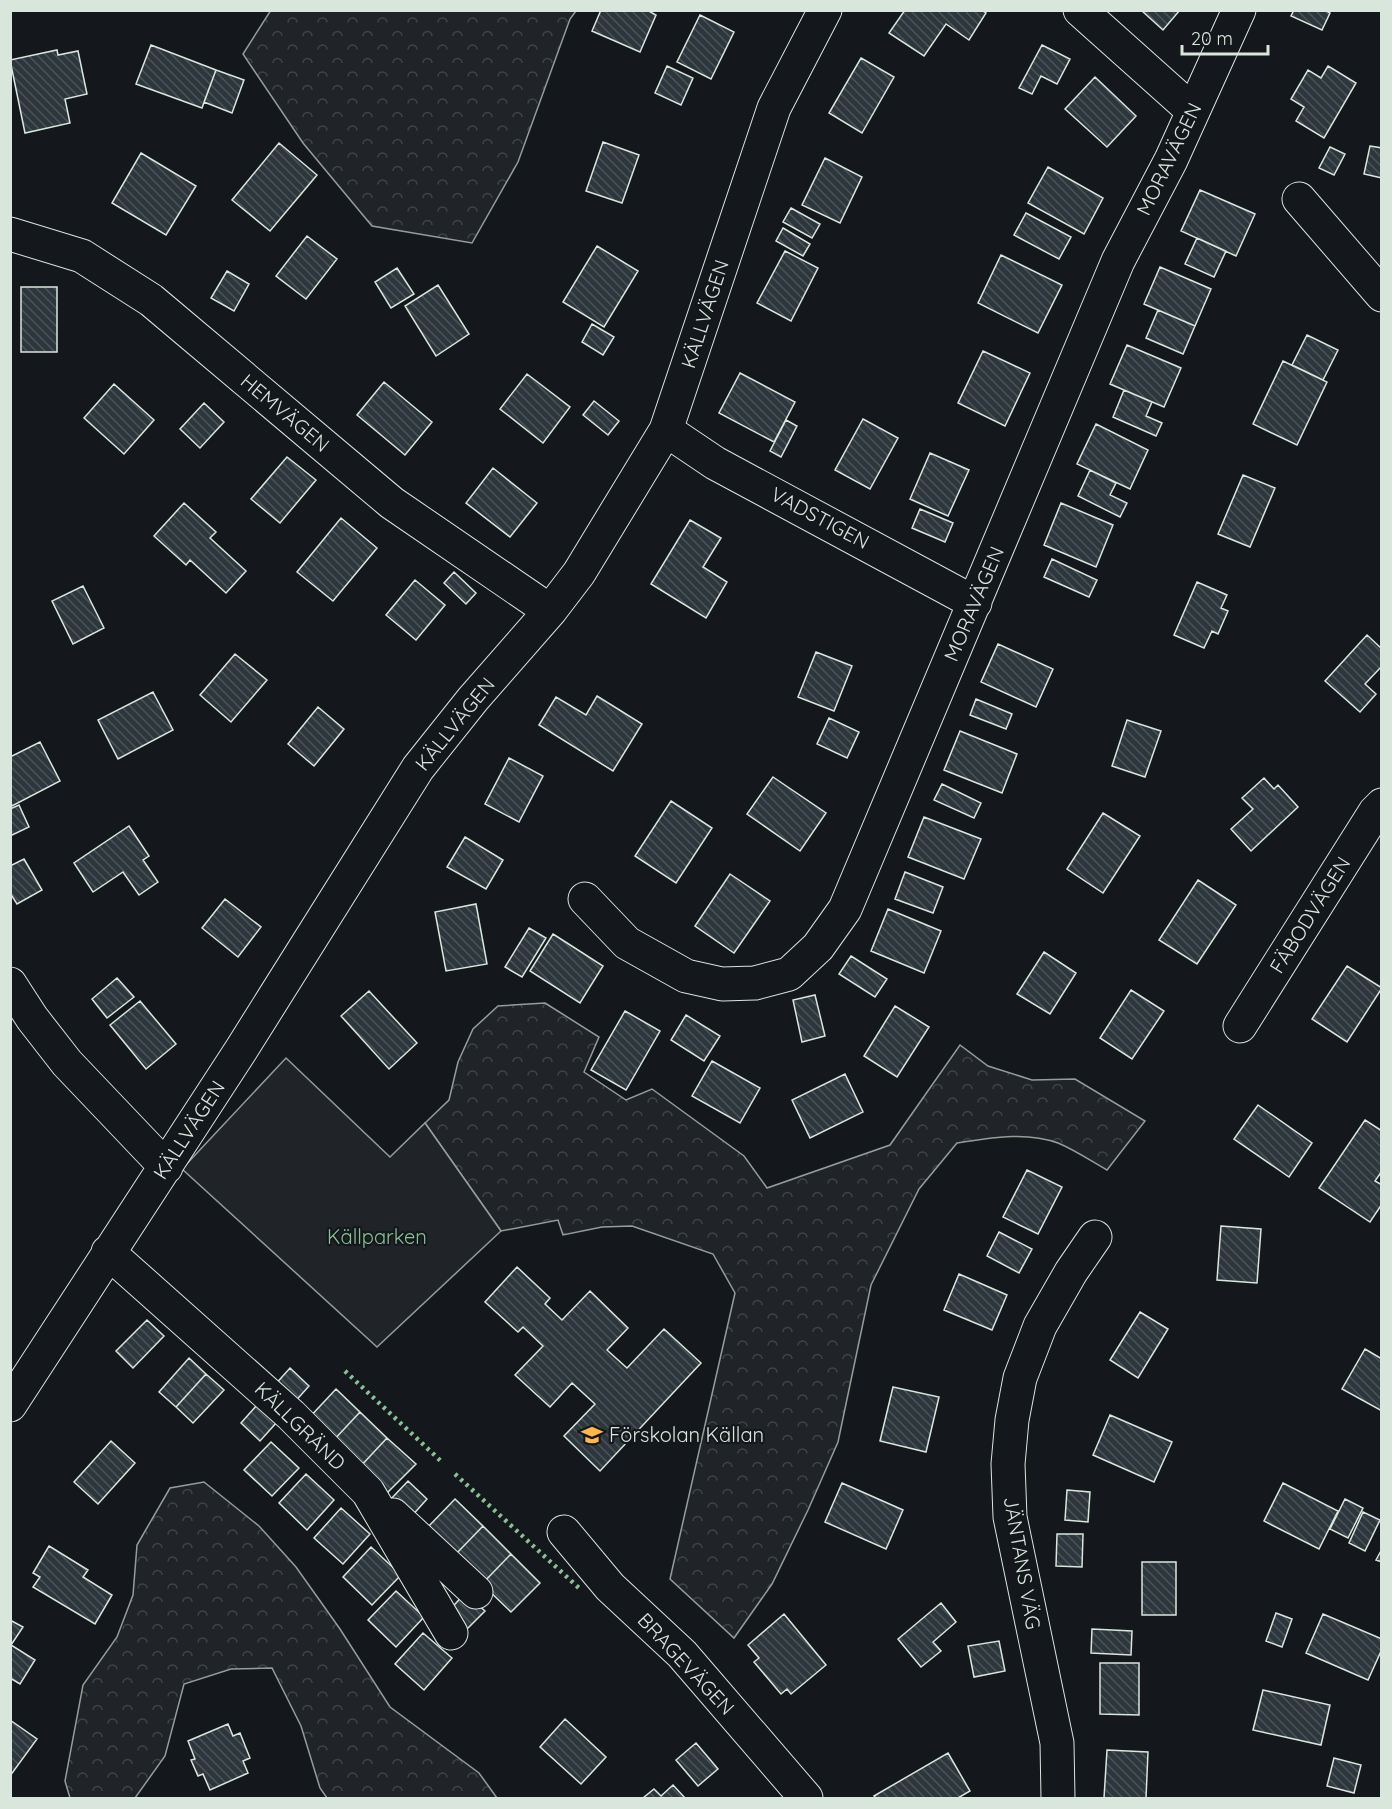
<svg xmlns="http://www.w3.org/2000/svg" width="1392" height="1809" viewBox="0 0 1392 1809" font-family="Quicksand,sans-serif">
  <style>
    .forest { fill: url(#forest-crowns); stroke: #939e99; stroke-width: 1.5 }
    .park { fill: #202428; stroke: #939e99; stroke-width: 1.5 }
    .building { fill: url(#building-back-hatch); stroke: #d8e6dc; stroke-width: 1.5 }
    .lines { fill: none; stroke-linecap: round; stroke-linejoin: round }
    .minor-casing { stroke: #d8e6dc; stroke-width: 35 }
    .minor { stroke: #14181c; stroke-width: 33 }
    .hedge { stroke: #8ac095; stroke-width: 4.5; stroke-dasharray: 3 4.5; stroke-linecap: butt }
    .labels { text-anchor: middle; stroke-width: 4.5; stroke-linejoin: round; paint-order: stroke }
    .street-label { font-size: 20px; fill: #d8e6dc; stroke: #14181c }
    .park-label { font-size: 20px; fill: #8ac095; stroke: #14181c }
    .poi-label { font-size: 20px; fill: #d8e6dc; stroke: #14181c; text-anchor: start }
  </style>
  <defs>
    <pattern id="forest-crowns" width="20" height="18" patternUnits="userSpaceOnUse" patternTransform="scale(1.5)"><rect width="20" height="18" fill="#202428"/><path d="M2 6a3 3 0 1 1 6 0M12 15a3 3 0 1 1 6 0" fill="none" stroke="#404447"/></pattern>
    <pattern id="building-back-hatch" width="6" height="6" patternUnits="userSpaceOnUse" patternTransform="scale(1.5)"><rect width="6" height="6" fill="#2c363c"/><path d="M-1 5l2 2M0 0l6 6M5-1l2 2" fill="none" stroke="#4a5358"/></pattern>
  </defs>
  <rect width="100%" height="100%" fill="#14181c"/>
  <!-- forest -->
  <path class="forest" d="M 271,10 L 576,11 L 570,19 L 518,162 L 472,243 L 372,226 L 303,143 L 243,54 Z
    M 545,1003 L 599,1037 L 584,1072 L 626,1100 L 652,1089 L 744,1156 L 767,1188 L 890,1145 L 960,1045 L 988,1066 L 1032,1080 L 1075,1079 L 1145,1121 L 1107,1170 C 1091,1161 1075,1150 1058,1143 C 1026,1131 990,1138 957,1143 L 919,1189 L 871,1285 L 838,1442 L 808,1510 L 772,1584 L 734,1638 L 670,1579 L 735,1293 L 713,1254 L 632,1226 L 602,1227 L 563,1235 L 558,1220 L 501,1231 L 425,1123 L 449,1100 L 458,1062 L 473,1029 L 498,1006 Z
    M 204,1482 L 259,1526 L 296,1567 L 340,1629 L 390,1707 L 479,1773 L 497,1798 L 327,1798 L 320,1788 L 301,1726 L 272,1668 L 231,1669 L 184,1684 L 165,1756 L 135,1798 L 70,1798 L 65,1781 L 83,1685 L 117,1637 L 133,1595 L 137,1545 L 170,1488 Z"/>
  <!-- park -->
  <path class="park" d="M 286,1058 L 390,1157 L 425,1123 L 501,1231 L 377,1347 L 182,1169 Z"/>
  <!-- building -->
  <path class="building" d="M 601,10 L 647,10 L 656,15 L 640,52 L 592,31 Z
    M 905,10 L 982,10 L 986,13 L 969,40 L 946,24 L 924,56 L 889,33 Z
    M 1141,10 L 1180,10 L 1163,30 Z
    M 1294,10 L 1325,10 L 1330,13 L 1322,30 L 1291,16 Z
    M 700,15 L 734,32 L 711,79 L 677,62 Z
    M 151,45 L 216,70 L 202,108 L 136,84 Z
    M 1042,45 L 1070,59 L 1057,84 L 1041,76 L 1032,94 L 1019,88 Z
    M 57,50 L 58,55 L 78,51 L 87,94 L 65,99 L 70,123 L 25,133 L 10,60 Z
    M 861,58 L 894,77 L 862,133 L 829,113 Z
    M 667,66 L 693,78 L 681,105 L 655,93 Z
    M 1328,66 L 1356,83 L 1324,138 L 1296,121 L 1304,107 L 1291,99 L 1308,70 L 1321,78 Z
    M 216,70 L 244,80 L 232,113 L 204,102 Z
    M 1095,77 L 1136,116 L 1107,147 L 1065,109 Z
    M 603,142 L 639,155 L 622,203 L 586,191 Z
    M 279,143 L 317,175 L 270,231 L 232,200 Z
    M 1370,146 L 1382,148 L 1382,178 L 1364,174 Z
    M 1330,147 L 1345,154 L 1334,175 L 1319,168 Z
    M 141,153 L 196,186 L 166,235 L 112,203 Z
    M 825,158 L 862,177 L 840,223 L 802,205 Z
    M 1048,167 L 1103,198 L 1084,234 L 1028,203 Z
    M 1200,190 L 1255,214 L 1236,256 L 1181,231 Z
    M 791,208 L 820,224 L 812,238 L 783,222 Z
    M 1026,213 L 1071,237 L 1059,259 L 1014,235 Z
    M 783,228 L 810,244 L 803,256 L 776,241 Z
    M 307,236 L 337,259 L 306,299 L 276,276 Z
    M 1197,238 L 1226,251 L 1214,277 L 1185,264 Z
    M 597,246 L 638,271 L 604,327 L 563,302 Z
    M 785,251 L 818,268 L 791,321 L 757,303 Z
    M 1001,255 L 1062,285 L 1038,333 L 978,303 Z
    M 1160,267 L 1211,289 L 1195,326 L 1144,304 Z
    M 397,268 L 414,294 L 391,308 L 375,282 Z
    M 227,271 L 249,284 L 234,311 L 211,298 Z
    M 438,285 L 469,334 L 436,356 L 405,306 Z
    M 21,287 L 57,287 L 57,352 L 21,352 Z
    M 1158,310 L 1195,326 L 1183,354 L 1146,338 Z
    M 592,324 L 614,337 L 603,355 L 582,342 Z
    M 1307,335 L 1338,350 L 1323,380 L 1292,365 Z
    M 1127,345 L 1181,368 L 1164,407 L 1110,384 Z
    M 983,351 L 1030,373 L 1005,426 L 958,403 Z
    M 1283,361 L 1327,382 L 1297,445 L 1253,424 Z
    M 740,373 L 795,402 L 774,442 L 719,413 Z
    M 527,374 L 570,407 L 543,443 L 500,409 Z
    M 384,382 L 432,422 L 405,455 L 357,415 Z
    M 114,384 L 154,420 L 124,454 L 84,418 Z
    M 1124,390 L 1152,402 L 1146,416 L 1162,423 L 1156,436 L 1113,417 Z
    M 594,401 L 619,421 L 608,435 L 583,415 Z
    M 204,403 L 224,422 L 200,448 L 180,429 Z
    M 863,419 L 898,438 L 870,489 L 835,470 Z
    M 786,420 L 797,426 L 781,457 L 770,451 Z
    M 1096,424 L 1148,450 L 1130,489 L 1077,464 Z
    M 930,453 L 969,470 L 948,516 L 910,499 Z
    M 287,457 L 316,480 L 280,523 L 251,499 Z
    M 493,468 L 537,503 L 510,537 L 466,503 Z
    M 1090,470 L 1116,483 L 1110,495 L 1127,503 L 1120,517 L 1078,496 Z
    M 1243,475 L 1275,488 L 1250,547 L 1218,534 Z
    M 184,503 L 216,532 L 210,538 L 246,571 L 226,593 L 190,560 L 186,565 L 154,536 Z
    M 1061,503 L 1113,525 L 1096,567 L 1044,545 Z
    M 920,509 L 953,523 L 945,542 L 912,528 Z
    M 341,518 L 377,548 L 333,601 L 297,572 Z
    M 690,520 L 721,538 L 703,567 L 727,582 L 706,618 L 651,584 Z
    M 1052,559 L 1097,580 L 1089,597 L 1044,577 Z
    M 454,572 L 476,593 L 466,604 L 444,583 Z
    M 415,580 L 445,605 L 416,640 L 386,615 Z
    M 1197,582 L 1227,595 L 1221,608 L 1228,611 L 1218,634 L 1212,631 L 1204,648 L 1174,635 Z
    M 83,586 L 104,628 L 73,644 L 52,601 Z
    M 1367,635 L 1382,649 L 1382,666 L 1365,684 L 1376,694 L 1360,712 L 1325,681 Z
    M 998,644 L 1053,669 L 1036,707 L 981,682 Z
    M 816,652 L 852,666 L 834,711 L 798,697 Z
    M 235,654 L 267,680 L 231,722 L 200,695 Z
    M 153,692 L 173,730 L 118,759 L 98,720 Z
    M 597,696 L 642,724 L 613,771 L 539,725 L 556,697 L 586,715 Z
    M 976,699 L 1012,714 L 1006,729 L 970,715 Z
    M 318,707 L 344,729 L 314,766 L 288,744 Z
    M 829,718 L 859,732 L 847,758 L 817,744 Z
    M 1127,720 L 1161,731 L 1145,777 L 1112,766 Z
    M 960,731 L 1017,754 L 1002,793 L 944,770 Z
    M 40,742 L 60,781 L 10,807 L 10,757 Z
    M 509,758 L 543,776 L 519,822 L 485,804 Z
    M 773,777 L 826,813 L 800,851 L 747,814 Z
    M 1264,778 L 1274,789 L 1278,785 L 1298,807 L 1251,851 L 1231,829 L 1253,809 L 1242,798 Z
    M 942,784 L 981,803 L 974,818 L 934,800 Z
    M 671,801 L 712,828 L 676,883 L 635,856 Z
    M 19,805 L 29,827 L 10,836 L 10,809 Z
    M 1103,813 L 1140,836 L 1103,893 L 1067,869 Z
    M 924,817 L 981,839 L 964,879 L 908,857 Z
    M 129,826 L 149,856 L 143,860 L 158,882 L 139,895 L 123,872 L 93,892 L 74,863 Z
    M 465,837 L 503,860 L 486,889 L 447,867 Z
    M 24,859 L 42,890 L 17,904 L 10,893 L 10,866 Z
    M 905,872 L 943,887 L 933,913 L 895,899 Z
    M 730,874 L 770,901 L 734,953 L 695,926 Z
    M 1198,880 L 1236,905 L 1197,964 L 1159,940 Z
    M 225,899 L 261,927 L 238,957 L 202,928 Z
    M 476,904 L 487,964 L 446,971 L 435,912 Z
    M 888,909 L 941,931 L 924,973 L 871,951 Z
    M 529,928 L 546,938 L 522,977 L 505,967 Z
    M 553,934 L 603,966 L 580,1003 L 530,971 Z
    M 1044,952 L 1076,973 L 1050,1014 L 1017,994 Z
    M 851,956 L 887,979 L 875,997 L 839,974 Z
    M 1347,966 L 1382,988 L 1347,1042 L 1312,1019 Z
    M 117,978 L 134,997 L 107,1018 L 92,999 Z
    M 1131,990 L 1164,1011 L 1132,1059 L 1100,1038 Z
    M 369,991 L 417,1043 L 389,1069 L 341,1016 Z
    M 815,995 L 825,1036 L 802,1042 L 793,1000 Z
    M 140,1001 L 176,1044 L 146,1069 L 110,1025 Z
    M 895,1006 L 929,1027 L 897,1077 L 864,1056 Z
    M 625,1011 L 660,1031 L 626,1090 L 591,1070 Z
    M 686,1015 L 720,1036 L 704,1061 L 671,1040 Z
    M 712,1061 L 760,1088 L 740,1123 L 692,1096 Z
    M 845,1074 L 863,1112 L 810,1138 L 792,1100 Z
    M 1258,1105 L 1312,1143 L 1289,1177 L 1234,1139 Z
    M 1365,1120 L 1382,1131 L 1382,1171 L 1375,1181 L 1382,1185 L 1382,1204 L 1370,1222 L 1319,1188 Z
    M 1027,1170 L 1062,1187 L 1038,1234 L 1003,1217 Z
    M 1221,1226 L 1261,1229 L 1257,1283 L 1217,1280 Z
    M 999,1232 L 1032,1249 L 1019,1273 L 987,1256 Z
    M 517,1267 L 550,1298 L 545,1304 L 562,1320 L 590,1291 L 628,1328 L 607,1350 L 627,1368 L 664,1329 L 701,1363 L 600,1471 L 564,1436 L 595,1404 L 572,1383 L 550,1407 L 515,1375 L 543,1346 L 523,1327 L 518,1332 L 485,1302 Z
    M 959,1274 L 1007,1295 L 992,1330 L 944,1310 Z
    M 1140,1312 L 1168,1329 L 1138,1378 L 1110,1360 Z
    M 147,1320 L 164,1336 L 133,1368 L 116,1351 Z
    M 1365,1349 L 1382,1359 L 1382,1411 L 1342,1389 Z
    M 189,1358 L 206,1374 L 176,1407 L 159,1392 Z
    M 290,1368 L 309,1386 L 292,1405 L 273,1387 Z
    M 206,1374 L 224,1390 L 193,1423 L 176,1407 Z
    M 893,1387 L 939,1397 L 926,1452 L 880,1441 Z
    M 336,1389 L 360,1412 L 331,1443 L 307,1420 Z
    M 258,1404 L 277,1422 L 260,1441 L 241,1423 Z
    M 360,1412 L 387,1438 L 358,1469 L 331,1443 Z
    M 1110,1415 L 1172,1442 L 1154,1482 L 1093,1455 Z
    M 387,1438 L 416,1464 L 385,1495 L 358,1469 Z
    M 111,1441 L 135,1463 L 98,1504 L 74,1482 Z
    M 271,1442 L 299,1468 L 272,1496 L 244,1470 Z
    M 306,1474 L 334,1500 L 307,1530 L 279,1503 Z
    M 408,1481 L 427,1499 L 410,1518 L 390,1500 Z
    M 842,1483 L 903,1510 L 886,1549 L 825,1522 Z
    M 1283,1483 L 1338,1511 L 1319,1549 L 1264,1521 Z
    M 1067,1490 L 1090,1492 L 1088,1522 L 1065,1520 Z
    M 455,1499 L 483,1526 L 454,1556 L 426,1529 Z
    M 1345,1499 L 1363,1508 L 1348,1538 L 1330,1529 Z
    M 341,1508 L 370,1534 L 343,1564 L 314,1538 Z
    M 1363,1512 L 1380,1520 L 1365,1551 L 1349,1543 Z
    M 483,1526 L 511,1554 L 482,1584 L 454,1556 Z
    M 1057,1534 L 1083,1534 L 1082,1567 L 1056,1566 Z
    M 49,1546 L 88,1570 L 83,1577 L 112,1595 L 95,1624 L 33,1587 L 40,1577 L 33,1573 Z
    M 371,1547 L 401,1575 L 372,1605 L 343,1577 Z
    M 1382,1549 L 1382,1562 L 1376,1560 Z
    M 511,1554 L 540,1583 L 511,1612 L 482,1584 Z
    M 1142,1562 L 1176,1562 L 1176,1615 L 1142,1615 Z
    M 396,1591 L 424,1617 L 396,1647 L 368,1620 Z
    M 465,1593 L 485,1611 L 467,1629 L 448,1612 Z
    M 941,1603 L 956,1622 L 933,1642 L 941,1651 L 921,1667 L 898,1639 Z
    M 1276,1613 L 1292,1619 L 1282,1647 L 1266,1641 Z
    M 784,1614 L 826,1665 L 791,1694 L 787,1689 L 781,1694 L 754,1662 L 759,1658 L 748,1645 Z
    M 1323,1614 L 1382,1639 L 1382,1649 L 1368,1680 L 1306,1653 Z
    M 10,1620 L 23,1627 L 11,1645 L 35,1660 L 20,1684 L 10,1678 Z
    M 1092,1629 L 1132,1631 L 1131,1655 L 1091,1653 Z
    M 423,1633 L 452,1658 L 424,1690 L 395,1664 Z
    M 999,1641 L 1005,1671 L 974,1677 L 968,1646 Z
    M 1100,1663 L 1139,1663 L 1139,1715 L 1100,1714 Z
    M 1263,1690 L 1330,1705 L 1321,1745 L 1253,1730 Z
    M 565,1719 L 606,1757 L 581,1784 L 540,1747 Z
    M 10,1720 L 37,1739 L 10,1776 Z
    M 228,1724 L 233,1736 L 240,1733 L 250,1758 L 243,1761 L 248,1773 L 210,1790 L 203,1774 L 198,1776 L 191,1760 L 195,1759 L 188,1741 Z
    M 696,1743 L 718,1769 L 698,1786 L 676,1760 Z
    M 1107,1750 L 1148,1752 L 1146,1798 L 1104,1798 Z
    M 948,1753 L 970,1791 L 958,1798 L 876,1798 L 874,1796 Z
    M 1334,1758 L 1361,1765 L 1354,1793 L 1327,1786 Z
    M 673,1785 L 685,1798 L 643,1798 L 654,1789 L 661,1796 Z"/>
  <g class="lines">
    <defs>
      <path id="minor" d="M 1080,10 L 1193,111
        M 1299,199 L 1382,295
        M 10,234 L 82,256 L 151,300 L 392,503 L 550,611
        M 666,430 L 715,463 L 975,603
        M 585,899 L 627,943 L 686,976 L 722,984 L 755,983 L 789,974 L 818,947 L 845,909 L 1118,261 L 1171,160 L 1239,10
        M 10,984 L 32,1018 L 67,1063 L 166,1167
        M 1240,1026 L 1375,812 L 1382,805
        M 108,1252 L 291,1415 L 368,1492 L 451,1633
        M 10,1405 L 241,1050 L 418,768 L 473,699 L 550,611 L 579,573 L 666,430 L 774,108 L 825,10
        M 393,1515 L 476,1592
        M 564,1532 L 610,1587 L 682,1654 L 806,1798
        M 1058,1798 L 1057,1743 L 1010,1517 L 1008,1464 L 1012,1420 L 1020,1378 L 1040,1326 L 1071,1272 L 1095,1237"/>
    </defs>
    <!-- minor casing -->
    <use href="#minor" class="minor-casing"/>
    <!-- minor -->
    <use href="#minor" class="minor"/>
    <!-- hedge -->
    <path class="hedge" d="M 345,1371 L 443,1463
      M 455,1474 L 580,1589"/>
  </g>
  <!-- icons -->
  <defs>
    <symbol id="school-bare" viewBox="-9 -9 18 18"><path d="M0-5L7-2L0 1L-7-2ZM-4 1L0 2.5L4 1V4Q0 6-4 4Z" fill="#ffb74d" stroke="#14181c" stroke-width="2.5" paint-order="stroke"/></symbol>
  </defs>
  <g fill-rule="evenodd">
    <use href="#school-bare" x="577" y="1420" width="30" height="30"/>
  </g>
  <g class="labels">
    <!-- street labels -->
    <g class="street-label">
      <text transform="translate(1169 159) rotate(-64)" y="7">MORAVÄGEN</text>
      <text transform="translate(705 314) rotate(-72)" y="7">KÄLLVÄGEN</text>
      <text transform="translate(285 413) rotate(40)" y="7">HEMVÄGEN</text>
      <text transform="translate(820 518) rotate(28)" y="7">VADSTIGEN</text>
      <text transform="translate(974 604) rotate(-67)" y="7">MORAVÄGEN</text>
      <text transform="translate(455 724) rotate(-51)" y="7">KÄLLVÄGEN</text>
      <text transform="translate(1310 915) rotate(-58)" y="7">FÄBODVÄGEN</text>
      <text transform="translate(189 1130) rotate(-57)" y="7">KÄLLVÄGEN</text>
      <text transform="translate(300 1426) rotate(44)" y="7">KÄLLGRÄND</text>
      <text transform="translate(1022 1563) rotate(80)" y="7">JÄNTANS VÄG</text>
      <text transform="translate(686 1664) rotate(47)" y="7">BRAGEVÄGEN</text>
    </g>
    <!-- park labels -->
    <g class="park-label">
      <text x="377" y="1244">Källparken</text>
    </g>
    <!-- poi labels -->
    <g class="poi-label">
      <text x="609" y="1442">Förskolan Källan</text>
    </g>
  </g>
  <!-- border -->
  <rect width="1392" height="1809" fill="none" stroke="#d8e6dc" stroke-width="24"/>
  <!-- scale -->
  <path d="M1182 45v9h86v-9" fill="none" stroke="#d8e6dc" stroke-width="3"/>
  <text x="1191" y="45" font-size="18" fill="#d8e6dc" stroke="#14181c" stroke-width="4.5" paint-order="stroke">20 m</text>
</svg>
